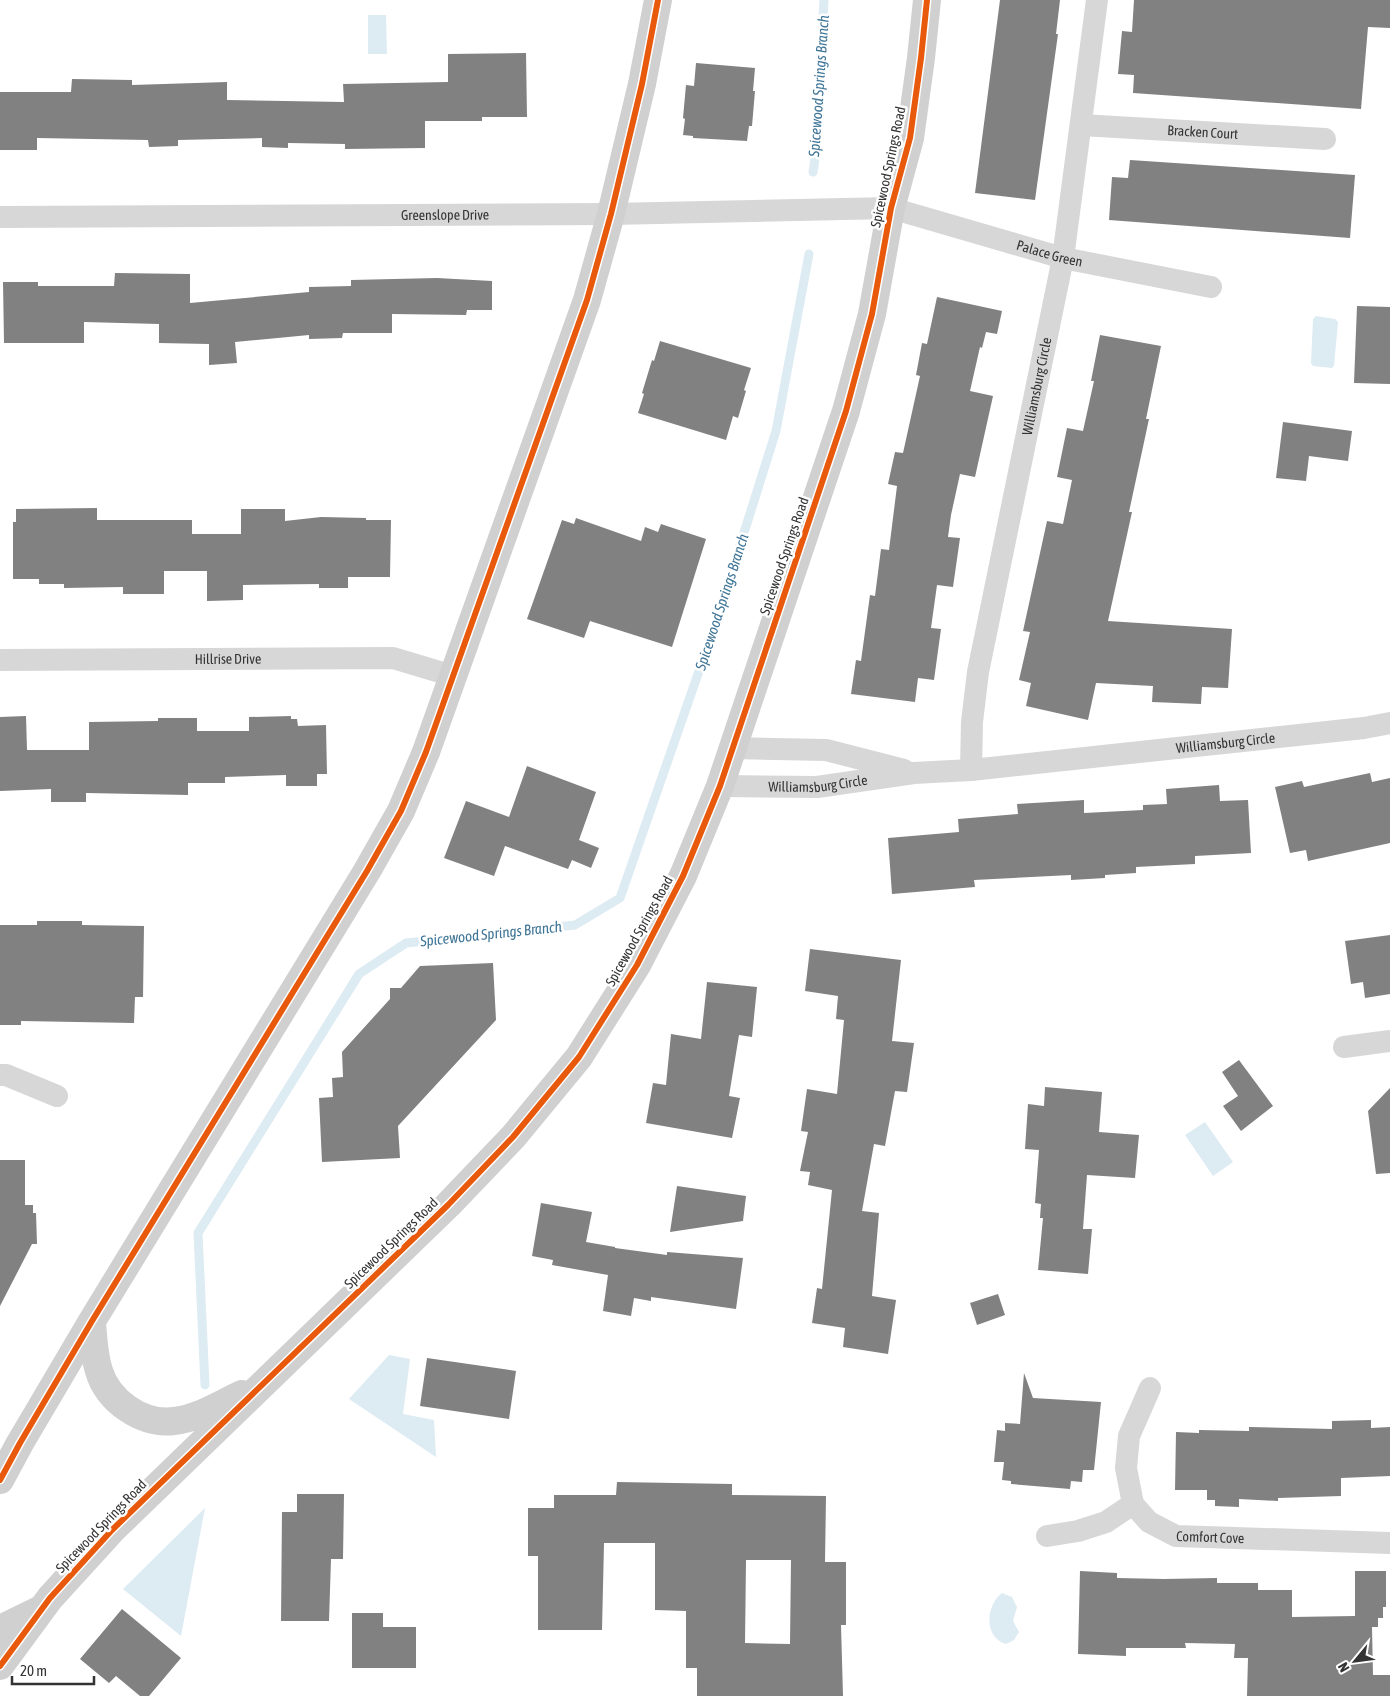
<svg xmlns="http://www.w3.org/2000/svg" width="1390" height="1696" viewBox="0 0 1390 1696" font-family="'Asap Condensed',sans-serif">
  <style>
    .water { fill: #ddebf3 }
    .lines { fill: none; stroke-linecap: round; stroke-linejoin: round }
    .stream { stroke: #ddebf3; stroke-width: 9 }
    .building { fill: #818181; fill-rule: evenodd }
    .street { stroke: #d7d7d7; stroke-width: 22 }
    .secondary { stroke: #d0d0d0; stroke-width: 28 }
    .cycleway-casing { stroke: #fff; stroke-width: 9 }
    .cycleway { stroke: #e8590c; stroke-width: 6 }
    .labels { text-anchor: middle; stroke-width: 5; stroke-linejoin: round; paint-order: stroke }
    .street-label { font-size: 14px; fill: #333; stroke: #fff }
    .water-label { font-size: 15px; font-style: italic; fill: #3f7597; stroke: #fff }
  </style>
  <rect width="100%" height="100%" fill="#fff"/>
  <!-- water -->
  <path class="water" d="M 368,15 L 386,15 L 387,54 L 368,54 Z
    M 1316,316 L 1335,319 L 1338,322 L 1334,366 L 1332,368 L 1313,366 L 1311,363 L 1313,319 Z
    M 1205,1122 L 1233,1162 L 1213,1176 L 1185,1135 Z
    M 389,1355 L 410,1359 L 403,1414 L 434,1420 L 436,1457 L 349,1399 Z
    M 205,1508 L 181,1636 L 123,1589 Z
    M 1002,1593 L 1012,1597 L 1017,1607 L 1013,1621 L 1019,1632 L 1014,1640 L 1006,1644 C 983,1637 986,1605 1002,1593 Z"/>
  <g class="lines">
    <!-- stream -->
    <path class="stream" d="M 813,172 L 816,153 L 824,0
      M 205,1385 L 198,1233 L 359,974 L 406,943 L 575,925 L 620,898 L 715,625 L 776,431 L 809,254"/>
  </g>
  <!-- building -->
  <path class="building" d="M 1000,0 L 1060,0 L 1056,34 L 1058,34 L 1035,200 L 975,193 Z
    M 1134,0 L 1390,0 L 1390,28 L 1368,27 L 1361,109 L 1133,93 L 1134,75 L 1118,74 L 1122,31 L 1132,32 Z
    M 526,53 L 527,117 L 482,117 L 482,121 L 425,121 L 425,148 L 345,149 L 345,144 L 288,143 L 288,148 L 262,147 L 262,138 L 178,140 L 178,146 L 149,147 L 148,140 L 37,138 L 37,150 L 0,150 L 0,92 L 71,92 L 72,79 L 132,80 L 132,85 L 227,82 L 227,100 L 344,102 L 343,84 L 448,82 L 448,54 Z
    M 696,63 L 755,68 L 753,91 L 755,91 L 752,126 L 749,126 L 747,141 L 693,138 L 693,136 L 683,135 L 685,119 L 683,118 L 686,85 L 694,86 Z
    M 1130,160 L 1355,175 L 1350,238 L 1109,220 L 1112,177 L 1128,178 Z
    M 115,273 L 190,274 L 190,303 L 309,292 L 309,287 L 351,286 L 351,280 L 437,278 L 492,281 L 492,310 L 467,310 L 466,315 L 392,314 L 392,333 L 343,333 L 342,338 L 309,339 L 309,335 L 235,342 L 237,363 L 209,365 L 209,344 L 159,343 L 159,324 L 84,322 L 84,343 L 4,343 L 3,282 L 38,282 L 38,286 L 114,286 Z
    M 937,297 L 1002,311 L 997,334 L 986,332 L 982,348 L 980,347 L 970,391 L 993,396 L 975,477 L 960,474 L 951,515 L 948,537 L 960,538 L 953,587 L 937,585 L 931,628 L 941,629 L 934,680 L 918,678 L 915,702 L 851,694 L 856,660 L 861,661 L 870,595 L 875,596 L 881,549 L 889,550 L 897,486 L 888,484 L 895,452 L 903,453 L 920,376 L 916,375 L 922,343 L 927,344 Z
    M 1357,306 L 1390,307 L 1390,384 L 1354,383 Z
    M 1100,335 L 1161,346 L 1146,419 L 1149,419 L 1129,512 L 1132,512 L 1108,621 L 1232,629 L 1228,688 L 1202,687 L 1201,704 L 1152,702 L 1153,686 L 1096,683 L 1088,720 L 1026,706 L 1031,683 L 1019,680 L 1030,632 L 1023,631 L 1047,521 L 1063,524 L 1072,480 L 1057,477 L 1067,428 L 1083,431 L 1094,381 L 1091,381 Z
    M 660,341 L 751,368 L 744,390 L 746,391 L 738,418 L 733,416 L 726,440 L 638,413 L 644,394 L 642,393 L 652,360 L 654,361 Z
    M 1283,422 L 1352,431 L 1348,461 L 1309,456 L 1306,481 L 1276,478 Z
    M 97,508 L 97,520 L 192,520 L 192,534 L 241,534 L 241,509 L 285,509 L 285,521 L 321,517 L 366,518 L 366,520 L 391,520 L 390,577 L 348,577 L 348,588 L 319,588 L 319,584 L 243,585 L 243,600 L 207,601 L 207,571 L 164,571 L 164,594 L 123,594 L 123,587 L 64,588 L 64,584 L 39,584 L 39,579 L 13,579 L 13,522 L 16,522 L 16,509 Z
    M 576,518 L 641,541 L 645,527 L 658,532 L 661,524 L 706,539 L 672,647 L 590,621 L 584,638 L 527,619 L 562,520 L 574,524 Z
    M 26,716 L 27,750 L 89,750 L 89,722 L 158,721 L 158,718 L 197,718 L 197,731 L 249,731 L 249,717 L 291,716 L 291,719 L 297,719 L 298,726 L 326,725 L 327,774 L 317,774 L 317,786 L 286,786 L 286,775 L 225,777 L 225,783 L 188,783 L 188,795 L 86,793 L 86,802 L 51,802 L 51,789 L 0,791 L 0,717 Z
    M 527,766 L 596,792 L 579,840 L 599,848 L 591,868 L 572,860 L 568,869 L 505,846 L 494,876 L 444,858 L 466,801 L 509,817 Z
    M 1370,773 L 1372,782 L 1390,778 L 1390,843 L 1308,861 L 1306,850 L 1290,853 L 1275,787 L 1302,781 L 1304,787 Z
    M 1219,785 L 1220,801 L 1248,800 L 1251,853 L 1195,856 L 1195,864 L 1136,867 L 1136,873 L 1105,875 L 1105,878 L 1071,880 L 1071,875 L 974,880 L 975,887 L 892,894 L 888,838 L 959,832 L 958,819 L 1018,814 L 1017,804 L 1084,800 L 1084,813 L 1143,810 L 1143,805 L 1167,804 L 1166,789 Z
    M 37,921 L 82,921 L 82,925 L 144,926 L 143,997 L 135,997 L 134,1023 L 21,1021 L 21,1025 L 0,1025 L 0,925 L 37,925 Z
    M 1390,935 L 1390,994 L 1365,998 L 1363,982 L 1351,984 L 1345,941 Z
    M 810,949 L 901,960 L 892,1041 L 914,1043 L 907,1092 L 895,1091 L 885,1146 L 874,1144 L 862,1211 L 879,1213 L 872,1296 L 896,1300 L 888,1354 L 843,1347 L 845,1328 L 812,1323 L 817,1288 L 822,1289 L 832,1190 L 808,1185 L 810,1172 L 800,1171 L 808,1132 L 801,1131 L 807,1089 L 837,1094 L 844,1020 L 836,1019 L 838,996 L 805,991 Z
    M 493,963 L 496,1020 L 398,1126 L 400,1158 L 322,1162 L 319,1098 L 333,1097 L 332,1078 L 343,1077 L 342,1052 L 390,999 L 390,988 L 401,988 L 420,966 Z
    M 707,982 L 757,987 L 752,1037 L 739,1035 L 729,1096 L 740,1098 L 732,1138 L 646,1123 L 653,1083 L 666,1085 L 671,1034 L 701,1039 Z
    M 1239,1060 L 1273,1106 L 1241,1131 L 1223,1106 L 1238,1096 L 1222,1072 Z
    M 1045,1087 L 1102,1092 L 1099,1132 L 1139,1135 L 1135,1178 L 1087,1175 L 1083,1229 L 1092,1229 L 1088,1274 L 1038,1270 L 1043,1218 L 1040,1218 L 1041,1204 L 1035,1203 L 1039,1150 L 1025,1149 L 1028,1104 L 1044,1106 Z
    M 1390,1088 L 1390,1173 L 1376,1174 L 1368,1111 Z
    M 0,1160 L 25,1160 L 25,1205 L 33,1205 L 33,1213 L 36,1213 L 37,1244 L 32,1244 L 0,1306 Z
    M 677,1186 L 746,1196 L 743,1221 L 670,1232 Z
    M 541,1203 L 592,1212 L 586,1242 L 615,1247 L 615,1248 L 667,1255 L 667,1252 L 743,1258 L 736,1309 L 651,1297 L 651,1301 L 634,1298 L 631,1316 L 603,1311 L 608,1275 L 552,1265 L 553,1260 L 532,1256 Z
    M 998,1294 L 1005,1315 L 977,1325 L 970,1303 Z
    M 427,1358 L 516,1371 L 509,1419 L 420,1406 Z
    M 1024,1373 L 1033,1398 L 1101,1402 L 1094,1470 L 1083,1470 L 1082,1482 L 1071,1481 L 1070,1489 L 1011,1484 L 1011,1481 L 1002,1480 L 1004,1462 L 994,1462 L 997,1430 L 1005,1431 L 1005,1423 L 1020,1424 Z
    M 1371,1420 L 1371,1428 L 1390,1427 L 1390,1476 L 1341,1478 L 1341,1496 L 1278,1498 L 1278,1501 L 1239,1499 L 1239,1507 L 1215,1506 L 1215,1500 L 1207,1500 L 1207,1490 L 1175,1490 L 1176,1432 L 1199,1433 L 1199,1430 L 1249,1431 L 1249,1427 L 1332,1429 L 1332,1421 Z
    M 617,1482 L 732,1484 L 732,1495 L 826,1496 L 825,1562 L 846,1562 L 846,1625 L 841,1625 L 843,1696 L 697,1696 L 697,1668 L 686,1668 L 686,1611 L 655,1610 L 655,1543 L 604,1543 L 602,1630 L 538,1630 L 538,1556 L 528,1556 L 528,1508 L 554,1508 L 554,1495 L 616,1495 ZM 746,1560 L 791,1560 L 790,1644 L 745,1643 Z
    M 297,1494 L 344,1494 L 343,1559 L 331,1559 L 329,1621 L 281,1621 L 282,1512 L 297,1512 Z
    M 1080,1571 L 1117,1573 L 1117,1578 L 1164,1579 L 1217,1578 L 1217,1583 L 1258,1583 L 1258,1590 L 1292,1590 L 1292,1617 L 1355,1616 L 1355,1571 L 1386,1571 L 1386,1607 L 1383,1607 L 1383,1618 L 1378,1618 L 1378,1627 L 1372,1627 L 1373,1675 L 1390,1675 L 1390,1696 L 1247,1696 L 1248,1658 L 1234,1658 L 1235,1644 L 1185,1643 L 1186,1648 L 1126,1648 L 1126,1656 L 1078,1654 Z
    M 122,1609 L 181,1658 L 149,1696 L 140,1696 L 116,1676 L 109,1683 L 80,1659 Z
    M 352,1613 L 383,1613 L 383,1627 L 416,1627 L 416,1668 L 352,1668 Z"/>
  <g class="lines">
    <!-- street -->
    <g class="street">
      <path id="s1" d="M 1081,125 L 1325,139"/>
      <path id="s2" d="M 0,217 L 611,214 L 891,208 L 1063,258 L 1211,287"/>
      <path id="s3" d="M 0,660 L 393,658 L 453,676"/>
      <path d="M 732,748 L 826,750 L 904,770"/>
      <path id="s4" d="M 971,770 L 972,722 L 978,672 L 1063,258 L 1097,0"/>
      <path id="s5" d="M 720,786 L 817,787 L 914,773 L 971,770 L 1364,728 L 1390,723"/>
      <path d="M 1344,1047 L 1390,1041"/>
      <path d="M 0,1075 L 6,1075 L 57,1096"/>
      <path id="s6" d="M 1150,1388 L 1129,1436 L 1126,1468 L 1133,1504 L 1149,1522 L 1176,1536 L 1390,1543"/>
      <path d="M 1047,1536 L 1078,1531 L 1106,1522 L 1133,1504"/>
    </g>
    <!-- secondary -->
    <path class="secondary" d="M 92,1321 C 93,1338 94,1355 99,1371 C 108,1401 142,1425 174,1421 C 197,1419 220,1404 242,1394
      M 0,1480 L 20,1443 L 92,1321 L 367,871 L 401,811 L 426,752 L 587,300 L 611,214 L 642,84 L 658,0
      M 0,1629 L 39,1610
      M 0,1666 L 50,1598 L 112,1530 L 448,1205 L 513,1137 L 579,1057 L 637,965 L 683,876 L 720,786 L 846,411 L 872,314 L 891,208 L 910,138 L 921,58 L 927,0"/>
    <defs>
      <path id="cycleway" d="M 0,1480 L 20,1443 L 92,1321 L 367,871 L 401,811 L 426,752 L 587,300 L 611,214 L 642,84 L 658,0
        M 0,1666 L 50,1598 L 112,1530 L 448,1205 L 513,1137 L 579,1057 L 637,965 L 683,876 L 720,786 L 846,411 L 872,314 L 891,208 L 910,138 L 921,58 L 927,0"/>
    </defs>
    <!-- cycleway casing -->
    <use href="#cycleway" class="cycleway-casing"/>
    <!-- cycleway -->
    <use href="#cycleway" class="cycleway"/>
  </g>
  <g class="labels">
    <!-- street labels -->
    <g class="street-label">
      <text dy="5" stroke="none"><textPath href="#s1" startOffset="122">Bracken Court</textPath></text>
      <text transform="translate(888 167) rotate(-78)" y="5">Spicewood Springs Road</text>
      <text dy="5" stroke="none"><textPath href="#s2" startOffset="445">Greenslope Drive</textPath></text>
      <text dy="5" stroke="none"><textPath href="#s2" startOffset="1056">Palace Green</textPath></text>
      <text dy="5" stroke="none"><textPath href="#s4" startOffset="390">Williamsburg Circle</textPath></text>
      <text transform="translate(784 556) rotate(-71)" y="5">Spicewood Springs Road</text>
      <text dy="5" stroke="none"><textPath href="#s3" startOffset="228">Hillrise Drive</textPath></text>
      <text dy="5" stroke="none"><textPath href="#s5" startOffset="508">Williamsburg Circle</textPath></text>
      <text dy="5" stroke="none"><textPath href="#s5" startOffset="98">Williamsburg Circle</textPath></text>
      <text transform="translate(639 931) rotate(-61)" y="5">Spicewood Springs Road</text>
      <text transform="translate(391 1243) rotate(-44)" y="5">Spicewood Springs Road</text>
      <text transform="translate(101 1526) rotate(-46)" y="5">Spicewood Springs Road</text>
      <text dy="5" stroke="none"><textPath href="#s6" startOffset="210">Comfort Cove</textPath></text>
    </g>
    <!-- water labels -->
    <g class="water-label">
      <text transform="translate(819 86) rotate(-86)" y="5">Spicewood Springs Branch</text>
      <text transform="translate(722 602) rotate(-72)" y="5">Spicewood Springs Branch</text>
      <text transform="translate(491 934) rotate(-6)" y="5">Spicewood Springs Branch</text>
    </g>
  </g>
  <!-- north arrow -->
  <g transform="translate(1355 1661) rotate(241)" stroke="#ffffff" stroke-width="4" paint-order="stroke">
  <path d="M0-4L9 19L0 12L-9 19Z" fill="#333333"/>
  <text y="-8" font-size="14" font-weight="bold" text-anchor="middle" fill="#333333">N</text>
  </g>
  <!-- scale -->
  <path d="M12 1676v8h82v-8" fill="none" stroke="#333333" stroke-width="2.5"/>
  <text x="20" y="1676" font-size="15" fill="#333333" stroke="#ffffff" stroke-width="4" paint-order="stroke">20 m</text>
</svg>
